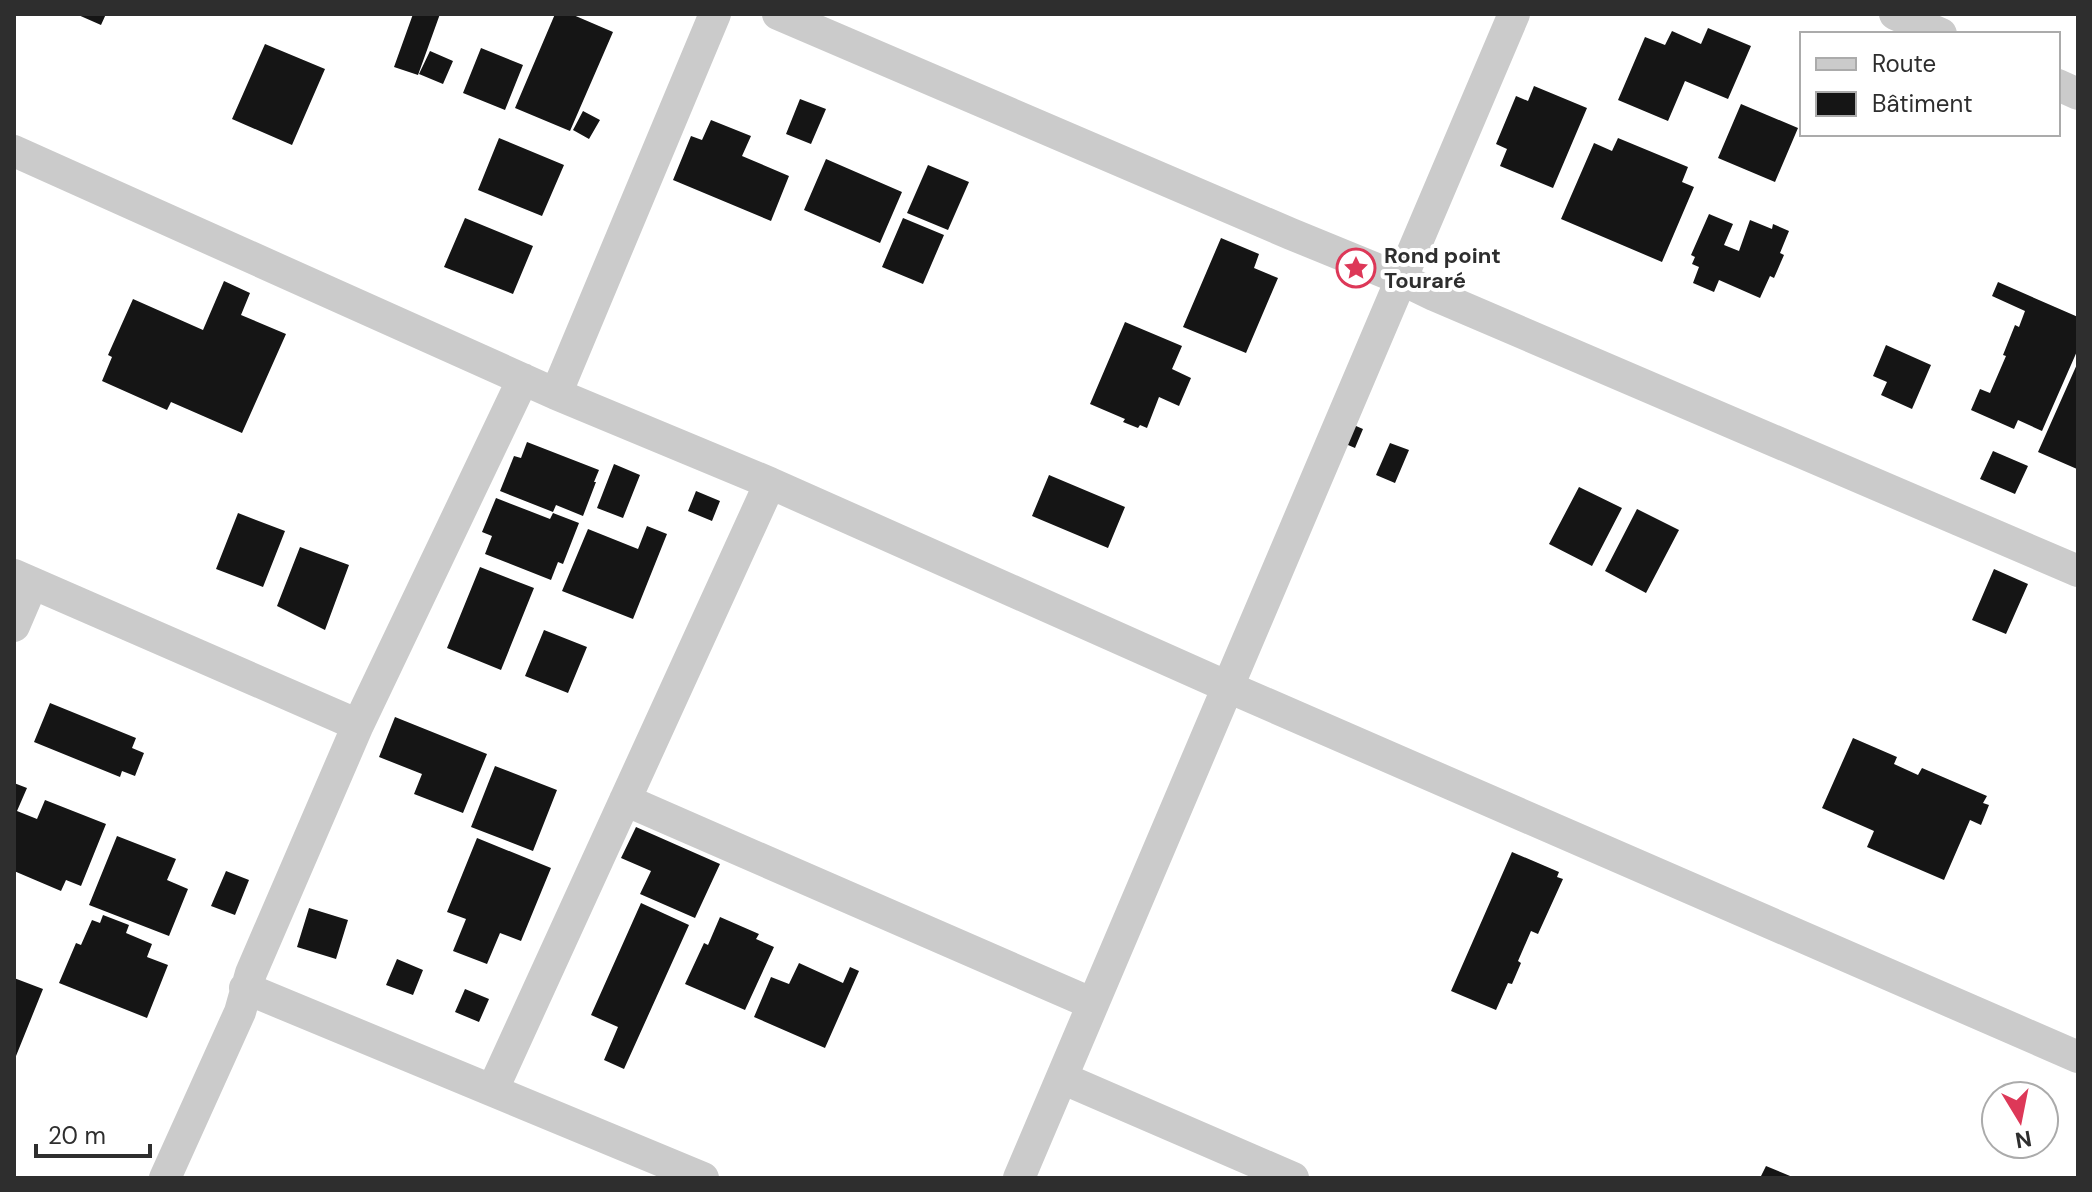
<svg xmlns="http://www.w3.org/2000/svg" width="2092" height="1192" viewBox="0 0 2092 1192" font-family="'DM Sans',sans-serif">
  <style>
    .building { fill: #151515 }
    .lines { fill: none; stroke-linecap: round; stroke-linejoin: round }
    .minor { stroke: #cbcbcb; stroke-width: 32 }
    .labels { text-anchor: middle; stroke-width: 8; stroke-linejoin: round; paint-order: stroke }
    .poi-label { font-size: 22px; font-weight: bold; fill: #2e2e2e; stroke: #fff; text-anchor: start }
  </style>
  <rect width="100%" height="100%" fill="#fff"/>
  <!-- building -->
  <path class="building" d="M 76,14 L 106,14 L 101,25 Z
    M 413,14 L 440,14 L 418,75 L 394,67 Z
    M 555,14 L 571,14 L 613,32 L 570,131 L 515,108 Z
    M 1708,28 L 1751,46 L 1728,99 L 1685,81 L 1668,121 L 1618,100 L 1645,37 L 1665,45 L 1672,31 L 1701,44 Z
    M 265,44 L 325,69 L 292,145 L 232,119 Z
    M 481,48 L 523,65 L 505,110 L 463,93 Z
    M 430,51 L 453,61 L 443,84 L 419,74 Z
    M 1534,86 L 1587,108 L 1553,188 L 1500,166 L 1507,149 L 1496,144 L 1516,96 L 1528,101 Z
    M 800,99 L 826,109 L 811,144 L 786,134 Z
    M 1741,104 L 1798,128 L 1775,182 L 1718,158 Z
    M 583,111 L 600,120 L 589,139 L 573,130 Z
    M 711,120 L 751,136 L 742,156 L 789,176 L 771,221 L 673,180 L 691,136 L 702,140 Z
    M 499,138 L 564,165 L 542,216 L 478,190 Z
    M 1618,138 L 1688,167 L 1682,182 L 1694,187 L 1662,262 L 1561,219 L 1594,143 L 1612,151 Z
    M 826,159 L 902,192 L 880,243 L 804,210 Z
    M 928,165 L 969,182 L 948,230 L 907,213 Z
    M 1709,214 L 1733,224 L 1724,245 L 1739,251 L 1750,220 L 1772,229 L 1773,224 L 1789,231 L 1780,253 L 1784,255 L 1774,278 L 1770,276 L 1760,298 L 1719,280 L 1714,292 L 1693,283 L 1699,267 L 1692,264 L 1695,257 L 1691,255 Z
    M 465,218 L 533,246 L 513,294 L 444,267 Z
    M 903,218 L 944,235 L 923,284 L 882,267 Z
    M 1221,238 L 1259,254 L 1254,268 L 1278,278 L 1246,353 L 1183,327 Z
    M 224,281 L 250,293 L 241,315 L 286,334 L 242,433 L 171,402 L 167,410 L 102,381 L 112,357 L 108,355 L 133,299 L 203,330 Z
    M 1998,282 L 2078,317 L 2078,349 L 2042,431 L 2018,420 L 2014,429 L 1971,410 L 1980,389 L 1990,393 L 2006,356 L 2003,355 L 2015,325 L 2019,327 L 2025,311 L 1992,296 Z
    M 1125,322 L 1182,346 L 1172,369 L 1191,378 L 1179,406 L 1159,397 L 1147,428 L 1140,425 L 1138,428 L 1123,422 L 1125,419 L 1090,404 Z
    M 1886,345 L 1931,365 L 1912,409 L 1881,395 L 1887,382 L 1873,376 Z
    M 2078,362 L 2078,466 L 2077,469 L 2038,452 Z
    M 1342,420 L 1363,429 L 1355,448 L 1334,439 Z
    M 527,442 L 599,470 L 594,482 L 596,482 L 583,516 L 556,505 L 553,512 L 500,491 L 514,456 L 521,458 Z
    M 1390,443 L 1409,450 L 1395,483 L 1376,475 Z
    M 1993,451 L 2028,466 L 2015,494 L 1980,479 Z
    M 614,464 L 640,475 L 623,518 L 597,508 Z
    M 1049,475 L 1125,507 L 1108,548 L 1032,516 Z
    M 1579,487 L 1622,508 L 1592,566 L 1549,544 Z
    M 696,491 L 720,501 L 712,521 L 688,511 Z
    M 496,498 L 550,519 L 553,513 L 579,523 L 563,564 L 558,562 L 551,580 L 485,554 L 492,536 L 482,532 Z
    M 1637,509 L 1679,530 L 1646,593 L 1605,571 Z
    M 238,513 L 285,531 L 263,587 L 216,569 Z
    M 647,526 L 667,534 L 633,619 L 562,591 L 588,529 L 638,549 Z
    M 300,547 L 349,565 L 325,630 L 277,606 Z
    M 480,567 L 534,588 L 501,670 L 447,648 Z
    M 1994,569 L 2028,584 L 2006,634 L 1972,620 Z
    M 544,630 L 587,647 L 568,693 L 525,676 Z
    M 50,703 L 136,738 L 132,748 L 144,753 L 135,776 L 122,771 L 120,777 L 34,742 Z
    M 395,717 L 487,754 L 463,813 L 414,794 L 422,774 L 379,757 Z
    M 1853,738 L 1897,757 L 1894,764 L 1918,775 L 1922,768 L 1987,796 L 1983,803 L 1989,805 L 1981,825 L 1970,820 L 1944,880 L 1867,847 L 1874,831 L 1822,808 Z
    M 495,766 L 557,790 L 533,851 L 471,827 Z
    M 14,783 L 27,788 L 17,811 L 37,819 L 45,800 L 106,824 L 81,886 L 66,880 L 61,891 L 14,871 Z
    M 636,827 L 720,864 L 695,918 L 640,894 L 651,871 L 621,858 Z
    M 117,836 L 176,859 L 167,880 L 188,889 L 169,936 L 89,905 Z
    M 477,838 L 551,868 L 521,941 L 500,933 L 487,964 L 453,951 L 466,919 L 447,912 Z
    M 1512,852 L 1559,872 L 1557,877 L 1563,879 L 1538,934 L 1531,931 L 1518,961 L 1521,963 L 1512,984 L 1508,983 L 1496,1010 L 1451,991 Z
    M 226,871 L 249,880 L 235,915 L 211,906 Z
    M 641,903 L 689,925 L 624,1069 L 604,1060 L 618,1027 L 591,1015 Z
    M 309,908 L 348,920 L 336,959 L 297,947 Z
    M 103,915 L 129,925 L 126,933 L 152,944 L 147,957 L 168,965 L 147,1018 L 59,983 L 76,943 L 81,945 L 92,920 L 100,923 Z
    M 720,917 L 759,934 L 756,939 L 774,947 L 745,1010 L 685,984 L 704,943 L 708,945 Z
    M 397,959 L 423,970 L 413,995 L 386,985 Z
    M 799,963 L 843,983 L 850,967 L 859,971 L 825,1048 L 754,1017 L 771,977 L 789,984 Z
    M 14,978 L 43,989 L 14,1061 Z
    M 465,989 L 489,999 L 479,1022 L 455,1012 Z
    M 1766,1166 L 1795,1178 L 1760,1178 Z"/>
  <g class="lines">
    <!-- minor -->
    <path class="minor" d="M 778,14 L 1291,234 L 1401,279 L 1434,295 L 2078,571
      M 1895,14 L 1941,34
      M 2058,85 L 2078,94
      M 14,151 L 556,394 L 770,483 L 1228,687 L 2078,1057
      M 556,394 L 715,14
      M 14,575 L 358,725
      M 14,626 L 32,584
      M 625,800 L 1093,1004
      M 245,988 L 703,1178
      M 1062,1078 L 1293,1178
      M 493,1089 L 770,483
      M 165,1178 L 240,1012 L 251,973 L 358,725 L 523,379
      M 1019,1178 L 1514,14"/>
  </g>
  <!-- icons -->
  <defs>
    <symbol id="sight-ring" viewBox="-11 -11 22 22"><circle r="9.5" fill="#fff" stroke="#dd3858" stroke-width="1.5"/><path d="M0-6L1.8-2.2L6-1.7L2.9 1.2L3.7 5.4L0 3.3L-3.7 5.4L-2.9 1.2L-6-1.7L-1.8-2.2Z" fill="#dd3858"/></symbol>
  </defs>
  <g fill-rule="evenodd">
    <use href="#sight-ring" x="1334" y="246" width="44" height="44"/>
  </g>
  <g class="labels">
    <!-- poi labels -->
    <g class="poi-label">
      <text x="1384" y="263">Rond point<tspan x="1384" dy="25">Touraré</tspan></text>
    </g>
  </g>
  <!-- border -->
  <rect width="2092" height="1192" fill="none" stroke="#2e2e2e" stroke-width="32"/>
  <!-- legend -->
  <rect x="1800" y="32" width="260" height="104" fill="#ffffff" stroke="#ababab" stroke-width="2"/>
  <rect x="1816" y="58" width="40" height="12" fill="#cbcbcb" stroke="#ababab" stroke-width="2"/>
  <text x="1872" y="72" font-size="24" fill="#2e2e2e">Route</text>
  <rect x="1816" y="92" width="40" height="24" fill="#151515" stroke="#ababab" stroke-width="2"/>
  <text x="1872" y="112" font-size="24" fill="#2e2e2e">Bâtiment</text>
  <!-- north arrow -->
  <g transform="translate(2020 1120) rotate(170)"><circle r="38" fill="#ffffff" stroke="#ababab" stroke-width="2"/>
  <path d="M0-6L14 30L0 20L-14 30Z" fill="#dd3858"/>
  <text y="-12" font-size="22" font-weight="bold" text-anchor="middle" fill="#2e2e2e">N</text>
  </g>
  <!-- scale -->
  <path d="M36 1144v12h114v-12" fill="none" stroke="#2e2e2e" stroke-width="4"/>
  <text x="48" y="1144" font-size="24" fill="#2e2e2e" stroke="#ffffff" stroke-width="6" paint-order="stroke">20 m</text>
</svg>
